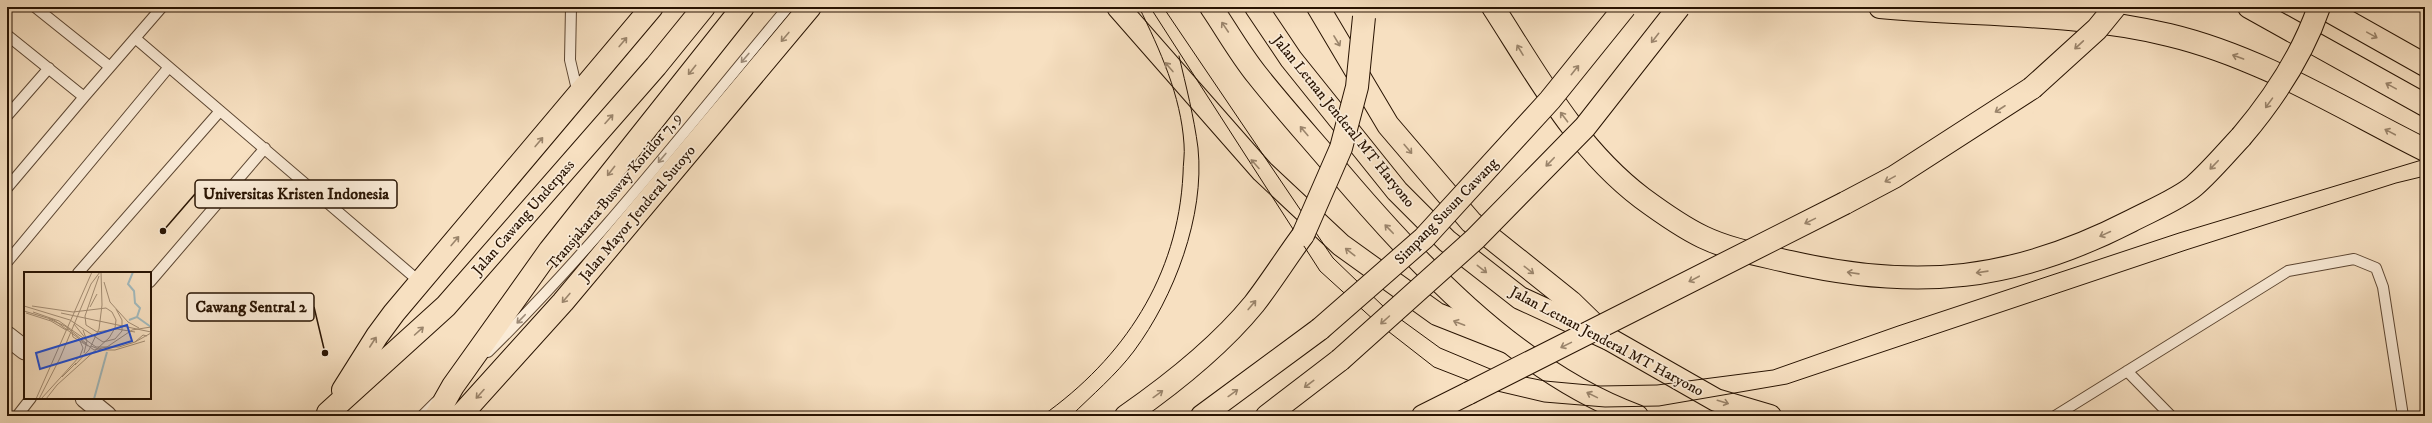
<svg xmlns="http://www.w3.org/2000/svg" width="2432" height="423" viewBox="0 0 2432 423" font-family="'IM FELL DW Pica',serif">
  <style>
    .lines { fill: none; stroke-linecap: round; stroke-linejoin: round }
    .service-casing { stroke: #5c4632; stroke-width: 12 }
    .minor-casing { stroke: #5c4632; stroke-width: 21 }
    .primary-casing { stroke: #281302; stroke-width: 24 }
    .trunk-casing { stroke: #281302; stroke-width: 24 }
    .motorway-casing { stroke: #281302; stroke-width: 24 }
    .service { stroke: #faebd7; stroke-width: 10 }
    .minor { stroke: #faebd7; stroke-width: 19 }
    .primary { stroke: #f7e0c1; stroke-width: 22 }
    .trunk { stroke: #f7e0c1; stroke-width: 22 }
    .motorway { stroke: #f7e0c1; stroke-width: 22 }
    .tram { stroke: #281302; stroke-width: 1 }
    .motorway-bridge-casing { stroke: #281302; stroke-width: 24; stroke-linecap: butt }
    .motorway-bridge { stroke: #f7e0c1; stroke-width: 22 }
    .oneway { stroke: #9a846b }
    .oneway2 { stroke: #9c8a77 }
    .labels { text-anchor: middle; stroke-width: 3.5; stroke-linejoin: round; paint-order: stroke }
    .street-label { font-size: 15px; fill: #281302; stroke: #faebd7 }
    .inset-river { fill: none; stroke: #a2babe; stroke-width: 2 }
    .inset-road { fill: none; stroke: #a48e75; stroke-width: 1 }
    .view { fill: #1d4ed8; fill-opacity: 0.15; stroke: #1d4ed8; stroke-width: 2 }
    .inset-edge { fill: none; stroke: #281302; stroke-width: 2 }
    .leader { fill: none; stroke: #281302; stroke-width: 1.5 }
    .callout-dot { fill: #281302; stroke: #faebd7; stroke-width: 1.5 }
    .callout { fill: #faebd7; stroke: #281302; stroke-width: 1.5 }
    .callout-label { font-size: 16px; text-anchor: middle; font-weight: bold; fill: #281302 }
  </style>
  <rect width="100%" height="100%" fill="#f7e0c1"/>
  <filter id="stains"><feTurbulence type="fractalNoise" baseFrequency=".005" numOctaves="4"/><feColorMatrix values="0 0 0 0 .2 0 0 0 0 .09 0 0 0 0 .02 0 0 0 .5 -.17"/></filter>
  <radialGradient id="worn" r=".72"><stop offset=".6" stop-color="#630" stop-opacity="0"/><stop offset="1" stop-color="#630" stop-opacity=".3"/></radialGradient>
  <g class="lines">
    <defs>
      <path id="service" d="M 35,7 L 110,67
        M 571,7 L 570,60 L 578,94
        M 7,35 L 84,97 L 162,7
        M 135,38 L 420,282
        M 7,116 L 49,68
        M 7,188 L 84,97
        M 8,261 L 169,67
        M 78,273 L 220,111
        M 150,282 L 265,148
        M 488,352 C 597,245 690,124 788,7
        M 2127,371 L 2171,416
        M 17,416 L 31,398
        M 422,416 L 436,402
        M 2055,416 L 2288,271 L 2354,259 L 2376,268 L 2383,287 L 2403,416"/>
      <path id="minor" d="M 7,336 L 25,350
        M 85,398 L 107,416"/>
      <path id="primary" d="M 1211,7 C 1226,29 1240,54 1257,75 C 1280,104 1305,132 1329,160 C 1410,257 1516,372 1637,416
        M 1256,7 L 1291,59 L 1397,191 L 1447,241 L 1520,298 L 1609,339 L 1716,400 L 1770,416"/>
      <path id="trunk" d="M 1118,7 L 1262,171 L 1341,245 L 1437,314 L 1508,342
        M 1318,7 L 1388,125 L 1471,222 L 1571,302 L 1609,339
        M 343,390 L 377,336 L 394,313 L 652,7
        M 328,413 L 446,306 L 656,66 L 704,7
        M 436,416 L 453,386 L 550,250 L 743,7
        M 460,416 L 563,302 L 810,7"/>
      <path id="motorway" d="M 1493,7 C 1537,75 1576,148 1642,198 C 1661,212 1682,227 1703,237 C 1730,250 1761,255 1790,262 C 1918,291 2014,281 2131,221 C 2150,211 2179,199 2194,186 C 2211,171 2226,153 2241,137
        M 1880,7 C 1977,16 2074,12 2169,35 C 2261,57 2341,108 2425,150
        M 2249,7 L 2425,105
        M 2322,7 L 2425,65
        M 1845,203 L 1894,177 L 2032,88
        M 1126,416 C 1172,384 1218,348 1254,304 C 1271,282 1286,258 1303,235
        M 1202,416 L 1320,329
        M 1267,416 L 1340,360
        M 1423,416 L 1469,393"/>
    </defs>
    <!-- service casing -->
    <use href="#service" class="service-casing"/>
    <!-- minor casing -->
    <use href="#minor" class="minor-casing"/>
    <!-- primary casing -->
    <use href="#primary" class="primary-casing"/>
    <!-- trunk casing -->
    <use href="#trunk" class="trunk-casing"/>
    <!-- motorway casing -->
    <use href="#motorway" class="motorway-casing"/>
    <!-- service -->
    <use href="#service" class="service"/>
    <!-- minor -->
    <use href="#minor" class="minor"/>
    <!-- primary -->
    <use href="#primary" class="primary"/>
    <!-- trunk -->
    <use href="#trunk" class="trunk"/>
    <!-- motorway -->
    <use href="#motorway" class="motorway"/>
    <!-- tram -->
    <path class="tram" d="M 1150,7 L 1320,271 L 1375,321 L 1434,367 L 1493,390 L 1544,402 L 1605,407 L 1659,406 L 1787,384 L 2186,250 L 2396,183 L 2425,176
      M 1163,7 L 1333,258 L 1385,308 L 1440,348 L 1495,371 L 1545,381 L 1600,386 L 1657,385 L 1773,370 L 1898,326 L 2179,233 L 2425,159
      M 1042,416 C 1124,358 1178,276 1183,174 C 1183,164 1185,154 1184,144 C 1181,96 1160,50 1139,7
      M 1071,416 C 1092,395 1116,375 1134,351 C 1174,297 1205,216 1198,148 C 1194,117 1186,86 1179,56"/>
    <defs>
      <path id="motorway-bridge" d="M 2032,88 L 2097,29 L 2115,7
        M 2241,137 C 2275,97 2302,56 2319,7
        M 1303,235 L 1341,148 L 1357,87 L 1364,17
        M 1320,329 L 1424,238 L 1550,100 L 1625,7
        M 1340,360 L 1475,239 L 1585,127 L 1679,7
        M 1469,393 L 1845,203"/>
    </defs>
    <!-- motorway-bridge casing -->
    <use href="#motorway-bridge" class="motorway-bridge-casing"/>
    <!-- motorway-bridge -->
    <use href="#motorway-bridge" class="motorway-bridge"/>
  </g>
  <!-- one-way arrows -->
  <defs><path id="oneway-shaft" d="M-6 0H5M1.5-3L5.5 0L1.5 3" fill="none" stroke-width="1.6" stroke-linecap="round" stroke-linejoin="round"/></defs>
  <g class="oneway">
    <use href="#oneway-shaft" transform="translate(1225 27) rotate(-124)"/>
    <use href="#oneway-shaft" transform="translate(2372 35) rotate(29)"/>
    <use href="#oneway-shaft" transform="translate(785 37) rotate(130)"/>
    <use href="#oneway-shaft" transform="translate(1655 38) rotate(128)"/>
    <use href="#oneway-shaft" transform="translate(1337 41) rotate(59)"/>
    <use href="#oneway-shaft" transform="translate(623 42) rotate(-50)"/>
    <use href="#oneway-shaft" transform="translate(2079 45) rotate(137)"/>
    <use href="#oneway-shaft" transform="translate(1520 50) rotate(-121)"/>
    <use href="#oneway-shaft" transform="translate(2238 57) rotate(-160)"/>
    <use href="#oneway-shaft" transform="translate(1169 67) rotate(-131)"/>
    <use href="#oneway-shaft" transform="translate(692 70) rotate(129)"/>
    <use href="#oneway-shaft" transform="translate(1575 70) rotate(-51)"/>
    <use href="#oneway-shaft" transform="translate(2391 86) rotate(-151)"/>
    <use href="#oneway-shaft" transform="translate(2269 103) rotate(126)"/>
    <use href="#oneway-shaft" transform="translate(2000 109) rotate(147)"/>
    <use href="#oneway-shaft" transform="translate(1564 117) rotate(-127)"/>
    <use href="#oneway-shaft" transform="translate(609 119) rotate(-48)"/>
    <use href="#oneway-shaft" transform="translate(1304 131) rotate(-130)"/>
    <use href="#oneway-shaft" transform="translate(2390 132) rotate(-152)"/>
    <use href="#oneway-shaft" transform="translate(539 142) rotate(-50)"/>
    <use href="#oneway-shaft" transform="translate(1408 149) rotate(50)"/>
    <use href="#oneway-shaft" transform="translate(1550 162) rotate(134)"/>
    <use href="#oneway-shaft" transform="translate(1255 164) rotate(-132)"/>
    <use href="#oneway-shaft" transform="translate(2214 165) rotate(134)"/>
    <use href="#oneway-shaft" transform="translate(611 171) rotate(128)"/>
    <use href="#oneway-shaft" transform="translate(1890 179) rotate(151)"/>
    <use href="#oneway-shaft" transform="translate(1810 221) rotate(154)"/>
    <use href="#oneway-shaft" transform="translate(1389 229) rotate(-134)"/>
    <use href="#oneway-shaft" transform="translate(2105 234) rotate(155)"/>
    <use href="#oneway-shaft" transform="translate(455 241) rotate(-50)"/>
    <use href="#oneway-shaft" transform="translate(1350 252) rotate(-142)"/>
    <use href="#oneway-shaft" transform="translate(1482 269) rotate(38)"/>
    <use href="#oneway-shaft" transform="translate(1529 270) rotate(38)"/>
    <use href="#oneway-shaft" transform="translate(1982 272) rotate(172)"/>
    <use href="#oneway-shaft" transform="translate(1853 273) rotate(-172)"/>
    <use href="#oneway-shaft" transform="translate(1694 279) rotate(152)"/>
    <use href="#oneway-shaft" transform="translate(566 298) rotate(130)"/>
    <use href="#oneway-shaft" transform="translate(1252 305) rotate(-50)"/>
    <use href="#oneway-shaft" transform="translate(1385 320) rotate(138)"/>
    <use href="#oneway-shaft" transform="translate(1459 323) rotate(-159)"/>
    <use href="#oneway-shaft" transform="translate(419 331) rotate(-42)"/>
    <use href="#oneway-shaft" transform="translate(373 342) rotate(-57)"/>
    <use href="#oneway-shaft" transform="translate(1566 345) rotate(154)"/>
    <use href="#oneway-shaft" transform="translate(1309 384) rotate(143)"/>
    <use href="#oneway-shaft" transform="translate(1233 393) rotate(-36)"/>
    <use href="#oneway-shaft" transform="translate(480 394) rotate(132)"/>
    <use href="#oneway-shaft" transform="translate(1158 394) rotate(-36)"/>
    <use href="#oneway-shaft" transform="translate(1592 395) rotate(-154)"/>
    <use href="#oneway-shaft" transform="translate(1723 402) rotate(17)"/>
  </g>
  <g class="oneway2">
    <use href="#oneway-shaft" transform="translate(745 58) rotate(130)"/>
    <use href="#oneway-shaft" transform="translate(662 158) rotate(130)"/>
    <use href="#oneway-shaft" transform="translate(521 319) rotate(134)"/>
  </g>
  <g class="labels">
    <!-- street labels -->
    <g class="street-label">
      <text transform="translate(1344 121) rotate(51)" y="5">Jalan Letnan Jenderal MT Haryono</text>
      <text transform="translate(614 191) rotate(-50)" y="5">Transjakarta Busway Koridor 7, 9</text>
      <text transform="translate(1446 211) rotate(-46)" y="5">Simpang Susun Cawang</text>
      <text transform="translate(637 213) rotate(-50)" y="5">Jalan Mayor Jenderal Sutoyo</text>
      <text transform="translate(523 217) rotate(-49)" y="5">Jalan Cawang Underpass</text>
      <text transform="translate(1607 341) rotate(28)" y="5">Jalan Letnan Jenderal MT Haryono</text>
    </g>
  </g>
  <!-- overview -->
  <g transform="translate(24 272)">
    <rect width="127" height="127" fill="#f7e0c1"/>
    <path class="inset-river" d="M 113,45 L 127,55M 105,48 L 113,45 L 116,36 L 111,31 L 110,19 L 104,12 L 109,0M 70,127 L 83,80"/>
    <path class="inset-road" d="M 75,4 L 61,44 L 62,53 L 73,60 L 93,57 L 111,60M 80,10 L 86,30 L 104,50 L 115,56M 0,34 L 46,48 L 79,70 L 91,67 L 98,59 L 98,48 L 92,37M 8,34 L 49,40 L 82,36 L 88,40 L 92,48 L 91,56 L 85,66 L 33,113 L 22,127M 66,35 L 73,22M 0,39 L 30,48 L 70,78 L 83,75 L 108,58 L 127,55M 9,40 L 35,49 L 72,75 L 95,75 L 111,70 L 119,63 L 123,64M 2,41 L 27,49 L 42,58 L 45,57M 37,41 L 127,60M 25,47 L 41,54 L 62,71M 50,52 L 62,67M 59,58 L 63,69 L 60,81M 48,60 L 49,65 L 64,74M 111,70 L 127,61M 67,74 L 77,78 L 91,78 L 121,69M 51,93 L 65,78 L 75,57 L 78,33 L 77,0M 38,105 L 52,91M 12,127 L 68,0M 15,127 L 36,86 L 67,12 L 76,0M 17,127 L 56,84 L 59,76 L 56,69"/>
    <path class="view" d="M 103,53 L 108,69 L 16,97 L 12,81 Z"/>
    <rect width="127" height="127" class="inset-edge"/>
  </g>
  <!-- callouts -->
  <path class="leader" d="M163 231L195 194M325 353L314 307"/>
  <g class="callout-dot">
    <circle cx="163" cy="231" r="4"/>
    <circle cx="325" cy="353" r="4"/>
  </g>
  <g class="callout">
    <rect x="195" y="180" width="202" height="28" rx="4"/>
    <rect x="187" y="293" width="127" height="28" rx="4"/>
  </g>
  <g class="callout-label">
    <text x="296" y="199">Universitas Kristen Indonesia</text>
    <text x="251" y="312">Cawang Sentral 2</text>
  </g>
  <!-- margin -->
  <rect width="2432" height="423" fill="none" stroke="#f7e0c1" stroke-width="24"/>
  <rect x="8" y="8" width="2416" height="407" fill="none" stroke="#281302" stroke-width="2"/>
  <rect x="12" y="12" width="2408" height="399" fill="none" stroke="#281302"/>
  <rect width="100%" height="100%" filter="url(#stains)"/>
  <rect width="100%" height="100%" fill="url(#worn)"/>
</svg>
